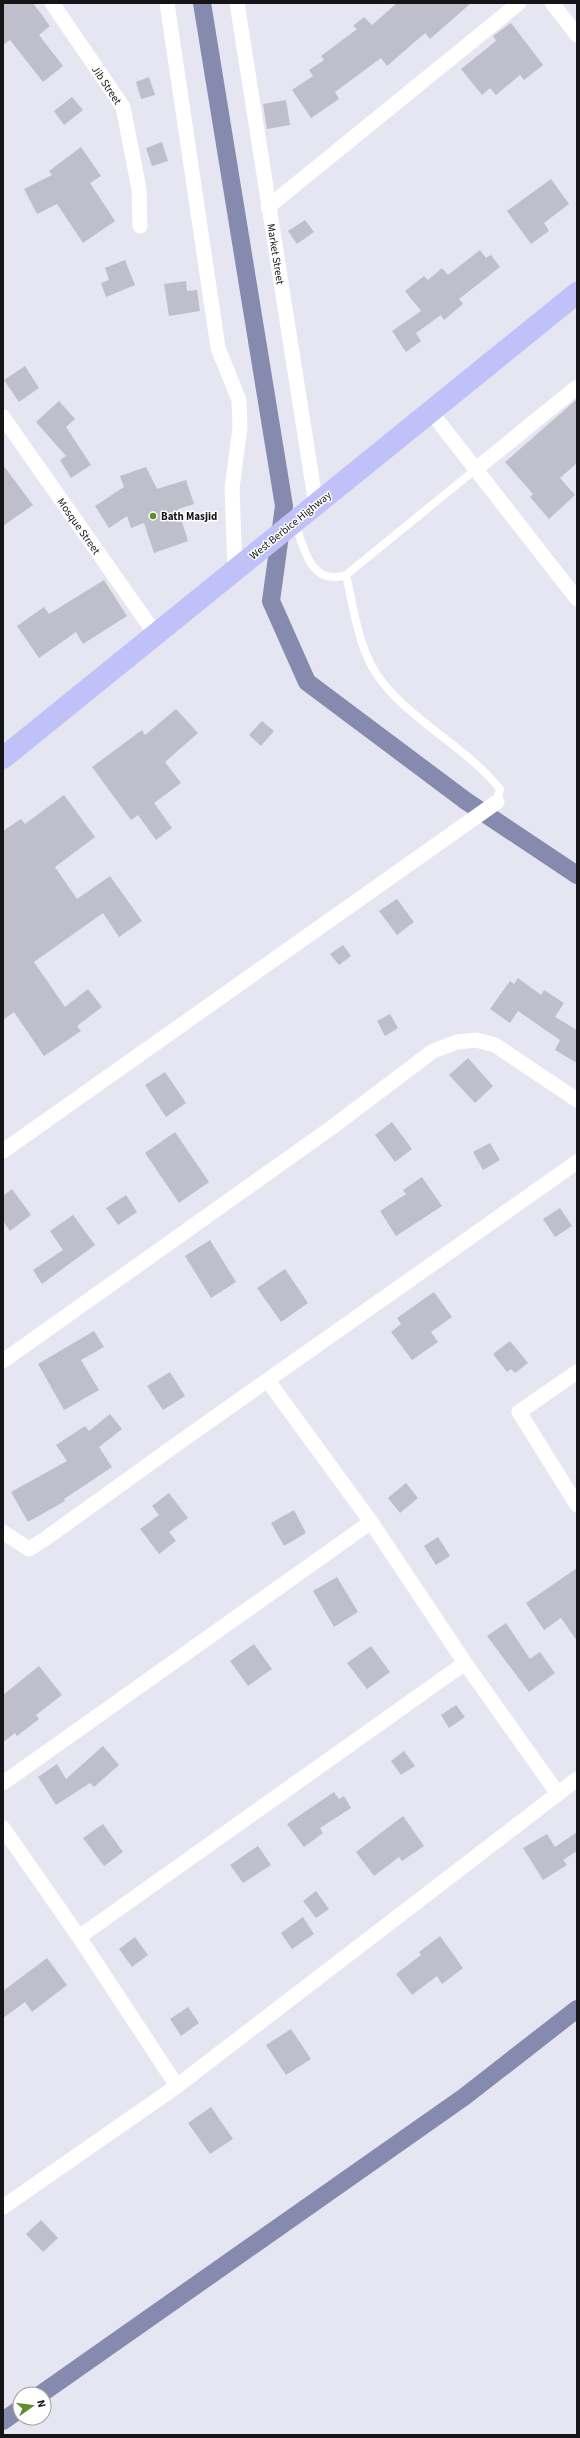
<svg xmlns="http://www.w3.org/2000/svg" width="580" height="2438" viewBox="0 0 580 2438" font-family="'Source Sans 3',sans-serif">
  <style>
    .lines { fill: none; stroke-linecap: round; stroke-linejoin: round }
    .canal { stroke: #878aaf; stroke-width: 18 }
    .building { fill: #bebfca }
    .service { stroke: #fff; stroke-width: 8 }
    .minor { stroke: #fff; stroke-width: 15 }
    .primary { stroke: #c1c1f9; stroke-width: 22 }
    .poi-dot { fill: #5e9027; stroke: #fff; stroke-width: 1.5 }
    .labels { text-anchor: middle; stroke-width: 3; stroke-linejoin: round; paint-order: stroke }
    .street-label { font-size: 11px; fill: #151519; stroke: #fff }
    .poi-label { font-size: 11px; font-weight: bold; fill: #151519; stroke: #fff; text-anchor: start }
  </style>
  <rect width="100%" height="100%" fill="#e5e6f1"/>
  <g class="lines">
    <!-- canal -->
    <path class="canal" d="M 202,3 L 284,506 L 271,601 L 307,682 L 466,801 L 577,875
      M 41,2394 L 464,2097 L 577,2009
      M 3,2421 L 20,2409"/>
  </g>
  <!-- building -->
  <path class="building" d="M 3,3 L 33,3 L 50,26 L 39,35 L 63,66 L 43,82 L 10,40 L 3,45 Z
    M 397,3 L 471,3 L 430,39 L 425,33 L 387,66 L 381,58 L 335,92 L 339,99 L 311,118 L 292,90 L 313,76 L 309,70 L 324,60 L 321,56 L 357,29 L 353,26 L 364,17 L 372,25 Z
    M 511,23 L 543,65 L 524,80 L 520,75 L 496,95 L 490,88 L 482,95 L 461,69 L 496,41 L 493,36 Z
    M 149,77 L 155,95 L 141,99 L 136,82 Z
    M 72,97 L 83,110 L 64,125 L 54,111 Z
    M 286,100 L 290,125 L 267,129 L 263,104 Z
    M 162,142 L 168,161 L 152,166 L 146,148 Z
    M 81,147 L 101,176 L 90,183 L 115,221 L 83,243 L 57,204 L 37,214 L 24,189 L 52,175 L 49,171 Z
    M 551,179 L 569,204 L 544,223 L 549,231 L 531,244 L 507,211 Z
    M 305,220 L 314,232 L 297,244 L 288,231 Z
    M 480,250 L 486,258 L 491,255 L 500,267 L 459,299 L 463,304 L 444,320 L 441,315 L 416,333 L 421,341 L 406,352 L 392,331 L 421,311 L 405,291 L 424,276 L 428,280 L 442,268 L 448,275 Z
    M 125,260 L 135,285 L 106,297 L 101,283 L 109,280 L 105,268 Z
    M 186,281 L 187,291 L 197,290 L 200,311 L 169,316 L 164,284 Z
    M 25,366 L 39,388 L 19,402 L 4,380 Z
    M 577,399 L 577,463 L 560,478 L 575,495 L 549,519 L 530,497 L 533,494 L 505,462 Z
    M 59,401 L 75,419 L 66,427 L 91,465 L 71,478 L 60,460 L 66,456 L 36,422 Z
    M 3,465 L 33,505 L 3,526 Z
    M 146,467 L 157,489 L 186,480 L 194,504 L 178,509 L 188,541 L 154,553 L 144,523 L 131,528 L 127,516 L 109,528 L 95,506 L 124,487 L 120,476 Z
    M 104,580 L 127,616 L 83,644 L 76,632 L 39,658 L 17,626 L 44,607 L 49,614 Z
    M 176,709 L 198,733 L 165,762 L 181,783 L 154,803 L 172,828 L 156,840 L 138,815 L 131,820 L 92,767 L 142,730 L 145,735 Z
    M 262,721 L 274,731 L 261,746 L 249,735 Z
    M 64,795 L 95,837 L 55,867 L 77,899 L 110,876 L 142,921 L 119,937 L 103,913 L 34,962 L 65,1007 L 88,989 L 102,1007 L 77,1026 L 81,1031 L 44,1056 L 14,1012 L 3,1020 L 3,831 L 21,819 L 25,824 Z
    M 397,899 L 414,922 L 397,935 L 379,911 Z
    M 343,945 L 351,956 L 339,965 L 330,954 Z
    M 518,978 L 541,995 L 544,990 L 564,1003 L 555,1017 L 577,1030 L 577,1063 L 555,1050 L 560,1040 L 518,1011 L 510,1023 L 490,1009 L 510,981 L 514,984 Z
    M 390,1014 L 398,1028 L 385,1036 L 377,1021 Z
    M 468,1058 L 493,1086 L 475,1103 L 449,1075 Z
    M 165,1072 L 186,1103 L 166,1117 L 145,1085 Z
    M 392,1122 L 412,1149 L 395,1162 L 375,1135 Z
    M 175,1132 L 209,1182 L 179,1203 L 145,1153 Z
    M 490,1143 L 500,1160 L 483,1170 L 473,1152 Z
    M 422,1177 L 442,1206 L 396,1236 L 380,1211 L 406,1194 L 403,1190 Z
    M 12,1189 L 31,1215 L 10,1231 L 3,1221 L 3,1196 Z
    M 126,1195 L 137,1212 L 118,1225 L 106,1208 Z
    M 560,1208 L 572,1226 L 555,1237 L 543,1219 Z
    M 73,1215 L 95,1245 L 42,1284 L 33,1270 L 63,1250 L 50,1231 Z
    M 210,1240 L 236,1282 L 211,1298 L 185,1256 Z
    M 285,1269 L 308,1303 L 281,1322 L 257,1288 Z
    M 434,1292 L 452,1317 L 431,1332 L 438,1342 L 412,1360 L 391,1332 L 401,1324 L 397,1318 Z
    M 94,1331 L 104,1347 L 81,1360 L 99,1390 L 64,1410 L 38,1364 Z
    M 510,1341 L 528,1363 L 515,1373 L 511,1369 L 507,1372 L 493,1354 Z
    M 170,1372 L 185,1396 L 163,1410 L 147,1386 Z
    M 110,1414 L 122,1429 L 99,1447 L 112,1467 L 64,1499 L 65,1501 L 28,1522 L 11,1492 L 67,1461 L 56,1445 L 85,1426 L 89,1431 Z
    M 406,1483 L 418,1498 L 400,1513 L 388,1498 Z
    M 169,1493 L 188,1518 L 169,1532 L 176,1541 L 159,1554 L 140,1529 L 159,1515 L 152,1506 Z
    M 294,1510 L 306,1533 L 284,1546 L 271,1523 Z
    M 438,1537 L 450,1556 L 436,1565 L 424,1546 Z
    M 577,1568 L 577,1641 L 561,1618 L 544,1630 L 526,1603 Z
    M 337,1577 L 358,1612 L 334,1627 L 313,1591 Z
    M 506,1623 L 530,1659 L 540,1652 L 555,1673 L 529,1692 L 487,1636 Z
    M 254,1644 L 272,1669 L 248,1686 L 230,1661 Z
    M 371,1646 L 390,1672 L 367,1689 L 347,1663 Z
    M 39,1666 L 62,1695 L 36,1715 L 39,1719 L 17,1736 L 15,1733 L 3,1742 L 3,1695 Z
    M 456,1705 L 465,1717 L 449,1728 L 441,1715 Z
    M 103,1746 L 119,1765 L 94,1787 L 90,1783 L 56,1805 L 38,1777 L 57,1764 L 66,1779 Z
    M 404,1751 L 415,1766 L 401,1775 L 391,1761 Z
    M 334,1792 L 339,1799 L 344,1796 L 351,1808 L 320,1828 L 323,1833 L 304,1847 L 287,1824 Z
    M 403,1816 L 424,1846 L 402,1861 L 399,1857 L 374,1876 L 356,1852 Z
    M 103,1824 L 123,1852 L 104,1866 L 83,1838 Z
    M 577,1832 L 577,1851 L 563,1860 L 567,1865 L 543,1880 L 523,1848 L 547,1834 L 555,1847 Z
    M 258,1846 L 271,1865 L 243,1883 L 230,1865 Z
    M 316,1891 L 329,1909 L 316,1918 L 303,1901 Z
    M 303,1917 L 314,1934 L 292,1949 L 281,1933 Z
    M 440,1936 L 463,1968 L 442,1984 L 437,1976 L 412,1995 L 396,1974 L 421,1955 L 419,1952 Z
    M 135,1937 L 148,1955 L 132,1967 L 119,1949 Z
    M 47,1958 L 67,1985 L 32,2012 L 25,2002 L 3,2018 L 3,1991 Z
    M 188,2007 L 199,2023 L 181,2036 L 170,2019 Z
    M 291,2029 L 311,2059 L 286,2075 L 266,2045 Z
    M 211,2107 L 233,2139 L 210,2154 L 188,2123 Z
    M 41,2220 L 58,2238 L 43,2252 L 26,2234 Z"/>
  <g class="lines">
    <!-- service -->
    <path class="service" d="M 295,522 C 303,547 311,587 346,575 L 476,469
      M 346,575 C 354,609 359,655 383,683 C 416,724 467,748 500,789 L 497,802"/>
    <!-- minor -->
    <path class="minor" d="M 52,3 L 123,107 L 139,189 L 140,226
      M 167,3 L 218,348 L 239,400 L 240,428 L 232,488 L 235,569
      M 237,3 L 316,505
      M 552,3 L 577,35
      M 268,207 L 519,3
      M 431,412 L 577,599
      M 3,417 L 156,635
      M 476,469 L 577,387
      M 3,1151 L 497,802
      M 3,1361 L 331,1128 L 433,1051 L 457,1042 L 476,1040 L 495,1045 L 577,1100
      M 577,1372 L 519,1412 L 577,1505
      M 268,1381 L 371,1522 L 465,1663 L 558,1794
      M 3,1532 L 29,1549 L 45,1539 L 184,1439 L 577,1162
      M 3,1783 L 371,1522
      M 3,1828 L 79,1937 L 177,2086
      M 79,1937 L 465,1663
      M 3,2207 L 177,2086 L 577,1779"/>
    <!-- primary -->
    <path class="primary" d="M 3,758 L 577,293"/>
  </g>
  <!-- markers -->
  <circle class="poi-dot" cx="153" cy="516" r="4"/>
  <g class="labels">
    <!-- street labels -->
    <g class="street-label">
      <text transform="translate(107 85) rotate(56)" y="4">Jib Street</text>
      <text transform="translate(276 254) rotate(81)" y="4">Market Street</text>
      <text transform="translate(290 525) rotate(-39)" y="4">West Berbice Highway</text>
      <text transform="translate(79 526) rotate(55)" y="4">Mosque Street</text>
    </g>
    <!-- poi labels -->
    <g class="poi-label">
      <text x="161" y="520">Bath Masjid</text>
    </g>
  </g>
  <!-- border -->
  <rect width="580" height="2438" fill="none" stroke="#151519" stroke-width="8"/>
  <!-- north arrow -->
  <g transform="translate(32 2406) rotate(76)"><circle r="19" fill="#ffffff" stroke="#a1a1a3"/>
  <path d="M0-3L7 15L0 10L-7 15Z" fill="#5e9027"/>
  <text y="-6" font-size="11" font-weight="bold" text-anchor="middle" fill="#151519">N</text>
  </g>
</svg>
